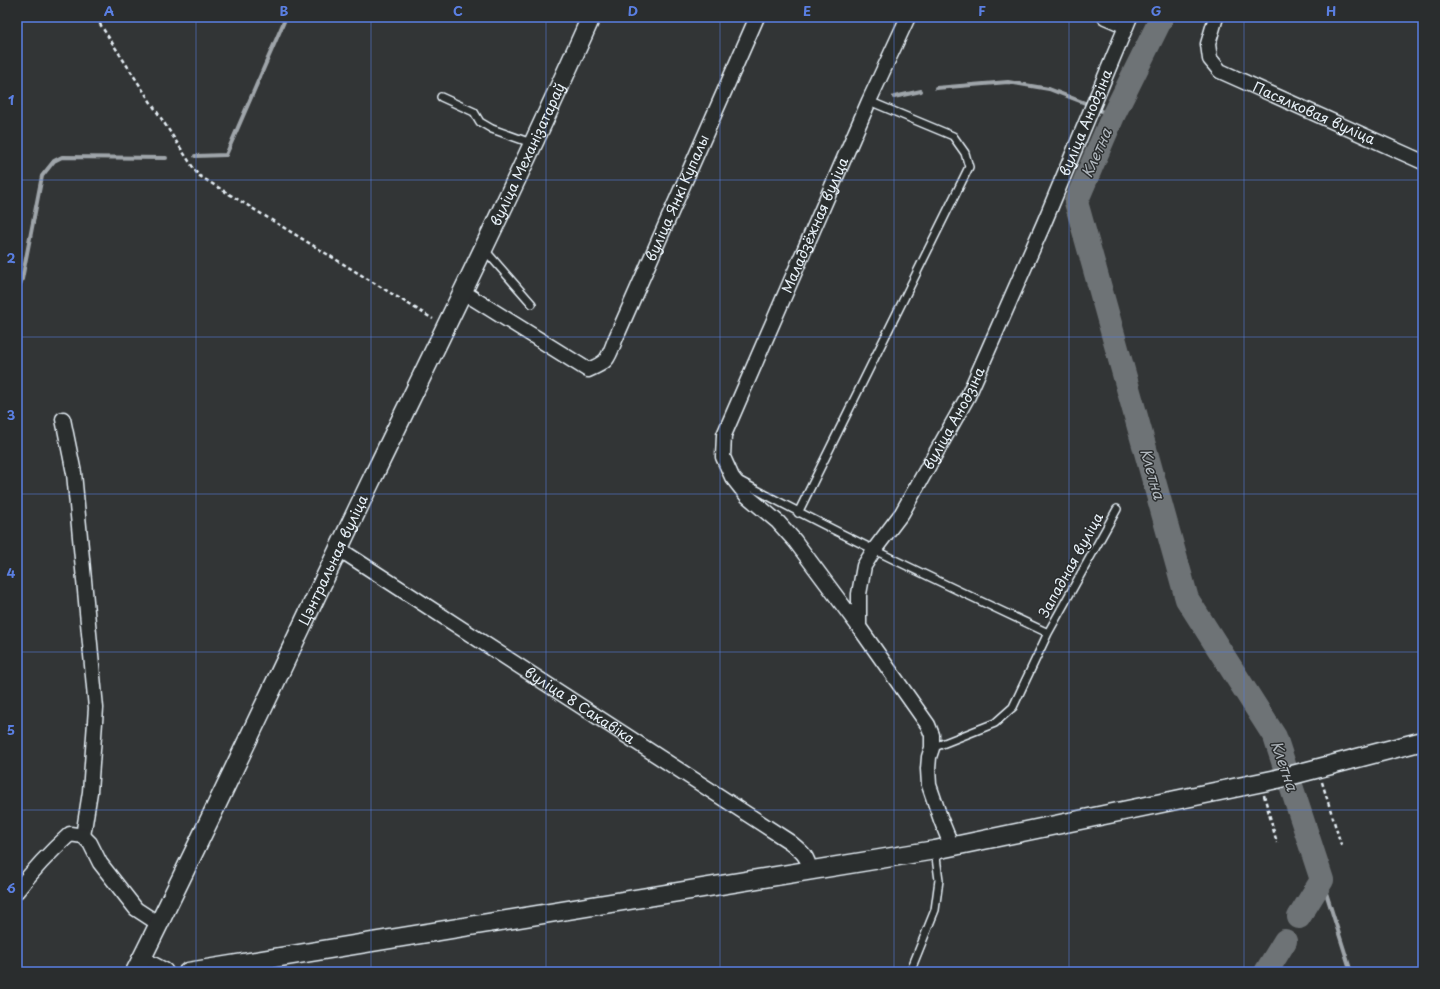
<svg xmlns="http://www.w3.org/2000/svg" width="1440" height="989" viewBox="0 0 1440 989" font-family="'Playpen Sans',sans-serif">
  <style>
    .lines { fill: none; stroke-linecap: round; stroke-linejoin: round }
    .stream { stroke: #9fa5aa; stroke-width: 4 }
    .river { stroke: #6e7376; stroke-width: 24 }
    .service-casing { stroke: #e8f1f8; stroke-width: 10 }
    .minor-casing { stroke: #e8f1f8; stroke-width: 17 }
    .tertiary-casing { stroke: #e8f1f8; stroke-width: 21 }
    .path { stroke: #e8f1f8; stroke-width: 2.5; stroke-dasharray: 4 3; stroke-linecap: butt }
    .service { stroke: #2a2d2e; stroke-width: 7 }
    .minor { stroke: #2a2d2e; stroke-width: 14 }
    .tertiary { stroke: #2a2d2e; stroke-width: 18 }
    .grid { fill: none; stroke: #5a7fe2; stroke-width: 1; stroke-opacity: 0.55 }
    .labels { text-anchor: middle; stroke-width: 3; stroke-linejoin: round; paint-order: stroke }
    .street-label { font-size: 14px; fill: #e8f1f8; stroke: #2a2d2e }
    .water-label { font-size: 15px; font-style: italic; fill: #b1b8be; stroke: #2a2d2e }
    .neatline { fill: none; stroke: #5a7fe2; stroke-width: 1.5 }
    .grid-label { font-size: 13px; text-anchor: middle; font-weight: bold; fill: #5a7fe2 }
  </style>
  <rect width="100%" height="100%" fill="#323536"/>
  <filter id="ink" filterUnits="userSpaceOnUse"><feTurbulence type="fractalNoise" baseFrequency=".025" numOctaves="2"/><feDisplacementMap in="SourceGraphic" scale="8" xChannelSelector="R" yChannelSelector="G"/><feConvolveMatrix kernelMatrix="1 2 1 2 8 2 1 2 1" color-interpolation-filters="sRGB"/></filter>
  <g filter="url(#ink)">
    <g class="lines">
      <!-- stream -->
      <path class="stream" d="M 936,88 L 1008,82 L 1049,89 L 1085,103
        M 894,97 L 921,91
        M 1101,111 L 1113,116
        M 195,156 L 226,155 L 286,17
        M 17,292 L 22,279 L 42,176 L 54,161 L 62,157 L 166,158
        M 1322,880 L 1351,972"/>
      <!-- river -->
      <path class="river" d="M 1162,17 L 1113,116 L 1076,202 L 1187,599 L 1275,737 L 1322,880 L 1299,917
        M 1266,972 L 1285,941"/>
      <defs>
        <path id="service" d="M 441,97 L 474,112 L 480,122 L 492,129 L 534,144
          M 484,249 L 532,304
          M 740,481 C 840,535 944,584 1048,633 L 1013,707 L 995,723 L 932,748
          M 798,513 L 969,167 L 965,153 L 953,136 L 869,101
          M 1048,633 L 1117,509
          M 910,972 L 935,910 L 939,880 L 935,850"/>
        <g id="minor">
          <path d="M 1105,17 L 1126,26"/>
          <path id="s1" d="M 1216,17 L 1208,44 L 1210,59 L 1220,71 L 1423,162"/>
          <path id="s2" d="M 463,292 L 588,370 C 608,362 608,359 615,340 L 757,17"/>
          <path d="M 63,419 L 74,473 L 96,708 L 90,792 L 83,836"/>
          <path id="s3" d="M 339,549 L 790,842 C 802,852 807,855 810,870"/>
          <path id="s4" d="M 859,627 L 795,541 L 778,522 L 747,496 L 732,477 L 723,457 L 724,435 L 869,101 L 908,17"/>
          <path id="s5" d="M 952,847 L 941,820 L 929,785 L 928,769 L 929,757 L 932,748 L 932,735 L 928,725 L 859,627 L 859,594 L 864,566 L 874,550 L 902,513 L 968,396 L 1044,223 L 1130,17"/>
          <path d="M 17,891 C 33,870 50,852 70,834 L 83,836 L 90,843 L 100,863 L 136,909 L 159,924"/>
        </g>
        <g id="tertiary">
          <path d="M 141,960 L 164,972"/>
          <path id="s6" d="M 135,972 C 216,810 292,646 370,483 C 445,328 521,174 591,17"/>
          <path d="M 188,972 L 935,850 L 1277,779 L 1423,741"/>
        </g>
      </defs>
      <!-- service casing -->
      <use href="#service" class="service-casing"/>
      <!-- minor casing -->
      <use href="#minor" class="minor-casing"/>
      <!-- tertiary casing -->
      <use href="#tertiary" class="tertiary-casing"/>
      <!-- path -->
      <path class="path" d="M 97,17 L 98,21 L 198,175 L 433,319
        M 1322,782 L 1342,848
        M 1264,795 L 1277,843"/>
      <!-- service -->
      <use href="#service" class="service"/>
      <!-- minor -->
      <use href="#minor" class="minor"/>
      <!-- tertiary -->
      <use href="#tertiary" class="tertiary"/>
    </g>
  </g>
  <!-- grid -->
  <path class="grid" d="M 196,17 L 196,972M 371,17 L 371,972M 546,17 L 546,972M 720,17 L 720,972M 894,17 L 894,972M 1069,17 L 1069,972M 1244,17 L 1244,972M 17,180 L 1423,180M 17,337 L 1423,337M 17,494 L 1423,494M 17,652 L 1423,652M 17,810 L 1423,810"/>
  <g class="labels">
    <!-- street labels -->
    <g class="street-label">
      <text dy="5" stroke="none"><textPath href="#s1" startOffset="162">Пасялковая вуліца</textPath></text>
      <text dy="5" stroke="none"><textPath href="#s5" startOffset="806">вуліца Анодзіна</textPath></text>
      <text dy="5" stroke="none"><textPath href="#s6" startOffset="907">вуліца Механізатараў</textPath></text>
      <text dy="5" stroke="none"><textPath href="#s2" startOffset="345">вуліца Янкі Купалы</textPath></text>
      <text dy="5" stroke="none"><textPath href="#s4" startOffset="470">Маладзёжная вуліца</textPath></text>
      <text dy="5" stroke="none"><textPath href="#s5" startOffset="482">вуліца Анодзіна</textPath></text>
      <text dy="5" stroke="none"><textPath href="#s6" startOffset="457">Цэнтральная вуліца</textPath></text>
      <text transform="translate(1071 565) rotate(-61)" y="5">Западная вуліца</text>
      <text dy="5" stroke="none"><textPath href="#s3" startOffset="287">вуліца 8 Сакавіка</textPath></text>
    </g>
    <!-- water labels -->
    <g class="water-label">
      <text transform="translate(1097 153) rotate(-66)" y="5">Клетна</text>
      <text transform="translate(1152 474) rotate(74)" y="5">Клетна</text>
      <text transform="translate(1284 766) rotate(71)" y="5">Клетна</text>
    </g>
  </g>
  <!-- margin -->
  <rect width="1440" height="989" fill="none" stroke="#2a2d2e" stroke-width="44"/>
  <rect x="22" y="22" width="1396" height="945" class="neatline"/>
  <g class="grid-label">
    <text x="109" y="16">A</text>
    <text x="284" y="16">B</text>
    <text x="458" y="16">C</text>
    <text x="633" y="16">D</text>
    <text x="807" y="16">E</text>
    <text x="982" y="16">F</text>
    <text x="1156" y="16">G</text>
    <text x="1331" y="16">H</text>
    <text x="11" y="105">1</text>
    <text x="11" y="263">2</text>
    <text x="11" y="420">3</text>
    <text x="11" y="578">4</text>
    <text x="11" y="735">5</text>
    <text x="11" y="893">6</text>
  </g>
</svg>
